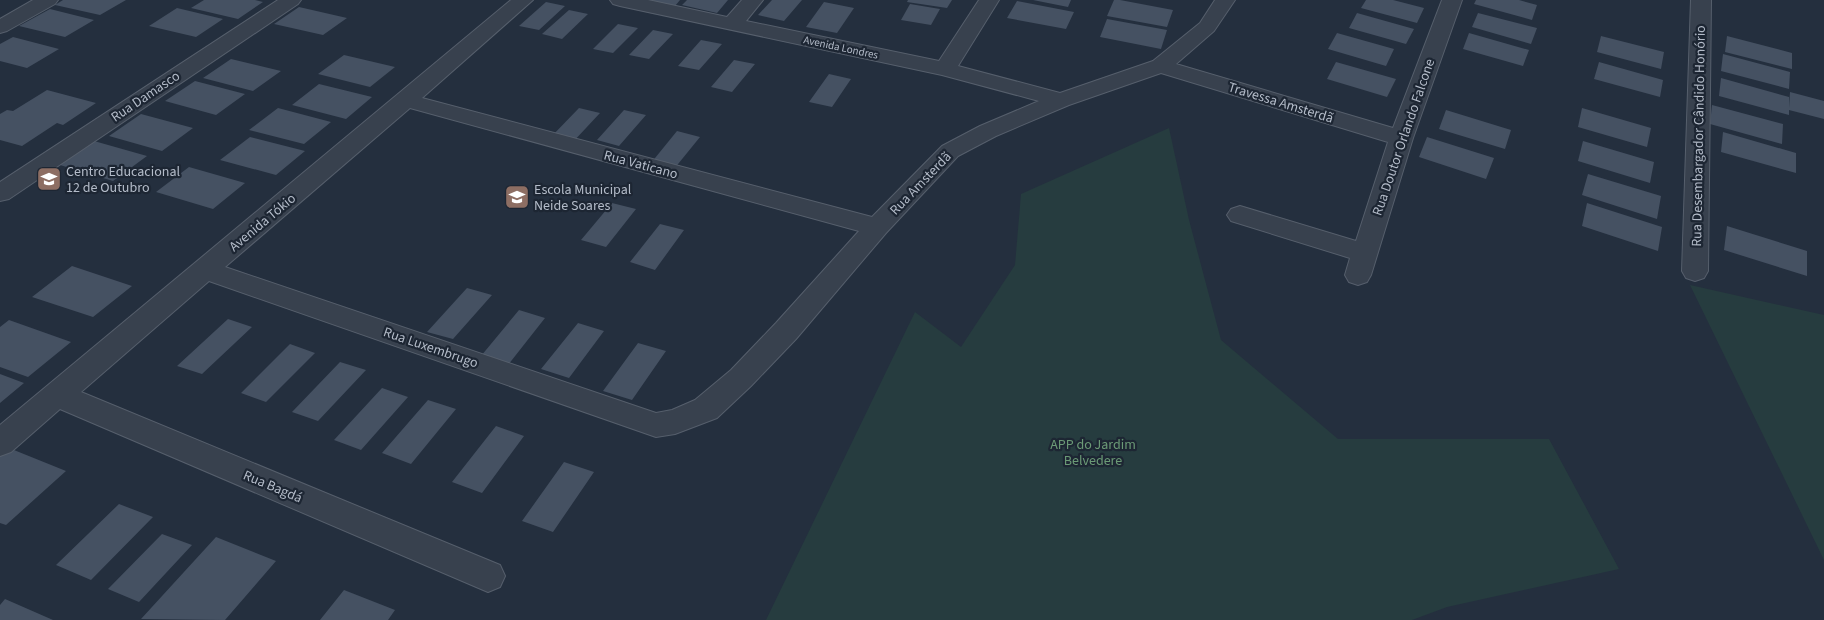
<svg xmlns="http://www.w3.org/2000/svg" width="1824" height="620" viewBox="0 0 1824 620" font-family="'Source Sans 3',sans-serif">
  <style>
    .green { fill: #263c3f }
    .building { fill: #455162 }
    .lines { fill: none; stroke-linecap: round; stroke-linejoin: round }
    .minor-casing { stroke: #565f6c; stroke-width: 2 }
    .minor { fill: #38414e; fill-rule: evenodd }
    .labels { text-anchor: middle; stroke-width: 4.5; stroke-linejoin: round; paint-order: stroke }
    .far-street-label { font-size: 11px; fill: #b4bcc9; stroke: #1d2633 }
    .street-label { font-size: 14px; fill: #b4bcc9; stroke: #1d2633 }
    .poi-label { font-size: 14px; fill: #b4bcc9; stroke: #1d2633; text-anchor: start }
    .park-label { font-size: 14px; fill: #6b9a76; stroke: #1d2633 }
  </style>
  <rect width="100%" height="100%" fill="#242f3e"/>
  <!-- green -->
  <path class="green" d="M 1169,128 L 1189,220 L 1221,340 L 1338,439 L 1549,439 L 1619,569 L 1447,607 L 1412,620 L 766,620 L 915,312 L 961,347 L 1015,265 L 1021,194 Z
    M 1690,285 L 1824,315 L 1824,560 Z"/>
  <!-- building -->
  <path class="building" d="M 63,0 L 126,0 L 100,15 L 55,5 Z
    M 204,0 L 255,0 L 263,2 L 238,19 L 191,8 Z
    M 650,0 L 680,0 L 675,6 Z
    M 687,0 L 728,0 L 717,13 L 682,5 Z
    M 772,0 L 802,0 L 784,21 L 758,15 Z
    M 908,0 L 952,0 L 947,8 L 907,2 Z
    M 1033,0 L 1071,0 L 1068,7 Z
    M 1114,0 L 1120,0 L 1173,10 L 1167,27 L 1107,16 Z
    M 1366,0 L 1393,0 L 1424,8 L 1417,23 L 1361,8 Z
    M 1476,0 L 1519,0 L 1537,5 L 1532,20 L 1474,4 Z
    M 1017,1 L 1074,12 L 1066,29 L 1007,18 Z
    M 546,2 L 565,6 L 539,30 L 519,26 Z
    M 824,2 L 854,8 L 837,33 L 806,27 Z
    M 910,4 L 940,9 L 931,25 L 901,20 Z
    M 299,7 L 347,18 L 323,35 L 274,24 Z
    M 177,8 L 223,19 L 196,37 L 149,26 Z
    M 50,9 L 94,20 L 65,37 L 19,26 Z
    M 569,10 L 588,14 L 562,39 L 542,34 Z
    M 1357,13 L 1414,29 L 1406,44 L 1349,28 Z
    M 1478,13 L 1537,28 L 1531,44 L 1472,27 Z
    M 1107,19 L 1167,30 L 1161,49 L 1100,37 Z
    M 618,24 L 638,28 L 613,53 L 593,49 Z
    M 653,30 L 673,34 L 649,59 L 629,55 Z
    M 1337,33 L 1394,49 L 1386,66 L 1328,49 Z
    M 1469,33 L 1529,50 L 1523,66 L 1463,49 Z
    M 1601,36 L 1664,52 L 1661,69 L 1597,52 Z
    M 1727,36 L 1792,53 L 1792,69 L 1725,52 Z
    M 13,37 L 59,49 L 27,68 L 0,61 L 0,44 Z
    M 701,40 L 722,44 L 699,70 L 678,66 Z
    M 1723,54 L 1790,72 L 1789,89 L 1721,71 Z
    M 344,55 L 395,67 L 370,87 L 318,74 Z
    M 231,59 L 281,71 L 253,91 L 203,78 Z
    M 734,60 L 755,64 L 732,92 L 711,87 Z
    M 1336,62 L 1396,79 L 1387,97 L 1327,79 Z
    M 1599,62 L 1663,80 L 1660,97 L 1594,79 Z
    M 829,74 L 851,79 L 832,107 L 809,102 Z
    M 1721,78 L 1789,97 L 1789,108 L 1790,92 L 1824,101 L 1824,119 L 1789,110 L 1789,115 L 1719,96 Z
    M 195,81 L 245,94 L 216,115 L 165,101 Z
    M 319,84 L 372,97 L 346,119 L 292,105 Z
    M 47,90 L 96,103 L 63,125 L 57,123 L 22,146 L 0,140 L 0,114 L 7,110 L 13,111 Z
    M 1712,105 L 1783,124 L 1782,144 L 1710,124 Z
    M 278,108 L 331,122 L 304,144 L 249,130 Z
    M 579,108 L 600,113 L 572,143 L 550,138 Z
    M 1582,108 L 1651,128 L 1647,147 L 1578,127 Z
    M 624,110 L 646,115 L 619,146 L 597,140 Z
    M 1446,110 L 1511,130 L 1505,149 L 1439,129 Z
    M 141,114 L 193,128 L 162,151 L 109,136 Z
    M 677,131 L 700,137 L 674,169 L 651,163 Z
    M 1723,132 L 1796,153 L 1796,173 L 1721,152 Z
    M 250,137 L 305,151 L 276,175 L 220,160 Z
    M 1427,137 L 1494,158 L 1486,179 L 1419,157 Z
    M 94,141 L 147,156 L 113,181 L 60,165 Z
    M 1583,141 L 1654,162 L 1650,183 L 1578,161 Z
    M 189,167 L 245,183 L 213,209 L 156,192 Z
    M 1588,174 L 1661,196 L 1657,219 L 1582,195 Z
    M 612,203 L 636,209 L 606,247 L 581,240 Z
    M 1587,203 L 1662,227 L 1658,251 L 1582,226 Z
    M 660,224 L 684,230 L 655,270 L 630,262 Z
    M 1727,226 L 1807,251 L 1807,276 L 1724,250 Z
    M 72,266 L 132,286 L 93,317 L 32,297 Z
    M 467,288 L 492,295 L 453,339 L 427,332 Z
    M 519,310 L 545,318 L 508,365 L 481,356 Z
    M 228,319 L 252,327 L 202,374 L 177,366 Z
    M 9,320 L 71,342 L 28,377 L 0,367 L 0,327 Z
    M 578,323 L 604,331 L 569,378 L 541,369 Z
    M 638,343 L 666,351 L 632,400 L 603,391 Z
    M 290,344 L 315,353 L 266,402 L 241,393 Z
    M 340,362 L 366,370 L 318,421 L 292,412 Z
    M 0,374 L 24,383 L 0,403 Z
    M 382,388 L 408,397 L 361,450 L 334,440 Z
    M 428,400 L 456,409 L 411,464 L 382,453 Z
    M 496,426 L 524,436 L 482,493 L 452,482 Z
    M 4,446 L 66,471 L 6,525 L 0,523 L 0,449 Z
    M 564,462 L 594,472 L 553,532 L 522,521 Z
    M 119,504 L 153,517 L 91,580 L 56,565 Z
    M 162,534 L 192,545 L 139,602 L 108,589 Z
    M 216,537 L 276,561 L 225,620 L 141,619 Z
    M 344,590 L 395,610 L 388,620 L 320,620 Z
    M 5,599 L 53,620 L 0,620 L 0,605 Z"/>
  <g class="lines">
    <defs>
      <path id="minor" d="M 33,0 L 58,0 L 55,4 L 7,31 L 0,33 L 0,19 Z
        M 278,0 L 301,0 L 298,4 L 9,199 L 0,201 L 0,182 Z
        M 511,0 L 533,0 L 422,98 L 872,217 L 942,146 L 980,126 L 1039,101 L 942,75 L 620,6 L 613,4 L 610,0 L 648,0 L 727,17 L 742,0 L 763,0 L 746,21 L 939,61 L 979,0 L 999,0 L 958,66 L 1060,93 L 1153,61 L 1200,23 L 1215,0 L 1235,0 L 1214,31 L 1176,64 L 1393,128 L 1442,0 L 1462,0 L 1413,138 L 1371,275 L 1367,282 L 1358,285 L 1349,282 L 1345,275 L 1350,258 L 1231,221 L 1227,215 L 1231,209 L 1240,206 L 1356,241 L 1388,142 L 1161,73 L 1069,105 L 996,136 L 958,156 L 886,233 L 796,339 L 751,386 L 717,418 L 675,434 L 656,437 L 209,281 L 81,392 L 500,565 L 505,576 L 500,587 L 488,592 L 60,409 L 11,452 L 0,456 L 0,425 ZM 410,108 L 859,231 L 776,323 L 731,370 L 695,400 L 672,410 L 656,413 L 225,267 Z
        M 1691,0 L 1711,0 L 1708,271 L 1704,278 L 1695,281 L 1686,278 L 1682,271 Z"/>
    </defs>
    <!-- minor casing -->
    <use href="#minor" class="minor-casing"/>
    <!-- minor -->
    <use href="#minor" class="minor"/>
  </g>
  <!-- icons -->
  <defs>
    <symbol id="school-square" viewBox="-11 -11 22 22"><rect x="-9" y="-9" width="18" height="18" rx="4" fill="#8d6e63" stroke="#1d2633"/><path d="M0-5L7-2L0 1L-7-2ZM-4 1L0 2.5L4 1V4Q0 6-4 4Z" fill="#fff"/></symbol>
  </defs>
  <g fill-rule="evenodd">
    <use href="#school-square" x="35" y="165" width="28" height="28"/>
    <use href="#school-square" x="503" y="183" width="28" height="28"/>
  </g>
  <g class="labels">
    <!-- far-street labels -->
    <g class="far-street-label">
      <text transform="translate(841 47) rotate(12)" y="4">Avenida Londres</text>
    </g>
    <!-- street labels -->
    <g class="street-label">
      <text transform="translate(145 96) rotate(-34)" y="5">Rua Damasco</text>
      <text transform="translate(1281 102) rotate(17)" y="5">Travessa Amsterdã</text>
      <text transform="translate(1698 136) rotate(-89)" y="5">Rua Desembargador Cândido Honório</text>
      <text transform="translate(1403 137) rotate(-71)" y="5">Rua Doutor Orlando Falcone</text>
      <text transform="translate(641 164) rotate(15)" y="5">Rua Vaticano</text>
      <text transform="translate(920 183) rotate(-46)" y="5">Rua Amsterdã</text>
      <text transform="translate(262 222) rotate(-40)" y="5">Avenida Tókio</text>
      <text transform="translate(431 347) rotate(19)" y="5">Rua Luxembrugo</text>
      <text transform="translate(273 486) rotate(23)" y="5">Rua Bagdá</text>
    </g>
    <!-- poi labels -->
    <g class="poi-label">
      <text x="66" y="176">Centro Educacional<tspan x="66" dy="16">12 de Outubro</tspan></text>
      <text x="534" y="194">Escola Municipal<tspan x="534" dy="16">Neide Soares</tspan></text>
    </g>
    <!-- park labels -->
    <g class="park-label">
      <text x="1093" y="449">APP do Jardim<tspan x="1093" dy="16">Belvedere</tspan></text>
    </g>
  </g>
</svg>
